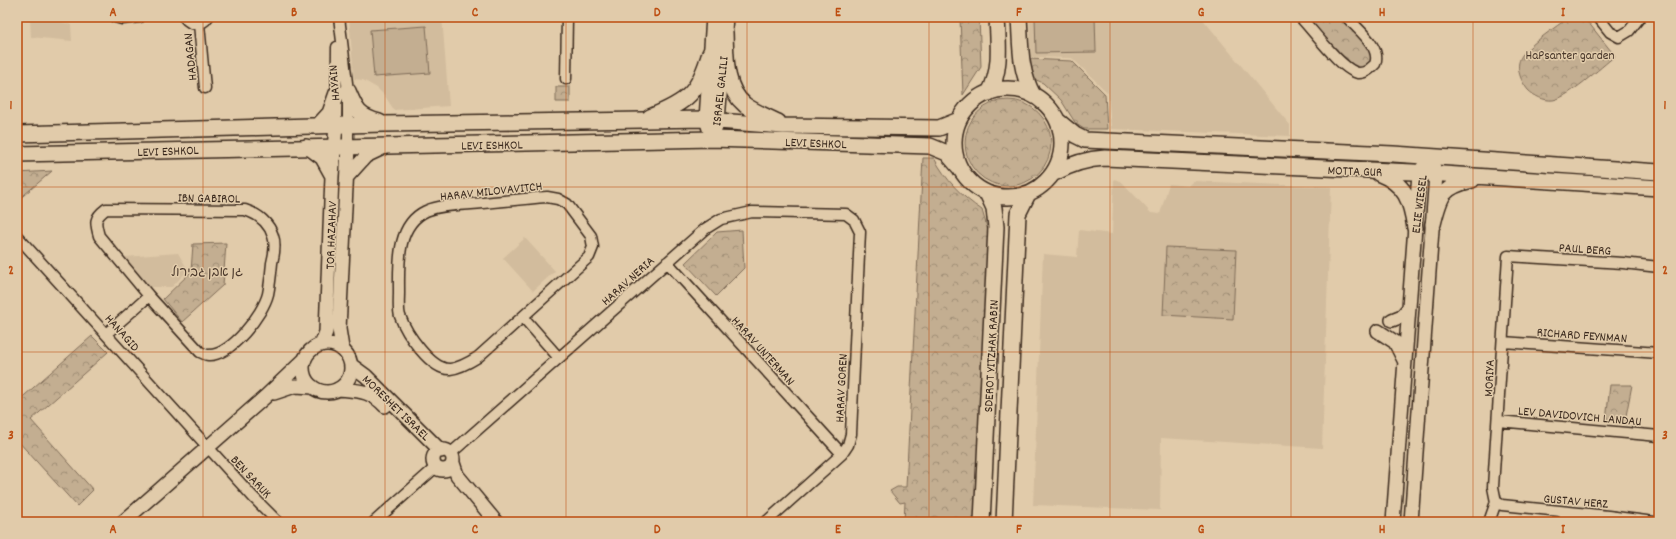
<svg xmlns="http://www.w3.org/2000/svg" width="1676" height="539" viewBox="0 0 1676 539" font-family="Dekko,'Playpen Sans Hebrew',sans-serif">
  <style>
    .built { fill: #d2bc9d }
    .park { fill: url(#park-crowns); stroke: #7f6c58 }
    .pitch { fill: #c3ae91; stroke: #7f6c58 }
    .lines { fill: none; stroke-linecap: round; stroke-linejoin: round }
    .minor-casing { stroke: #3b2a1e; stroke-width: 13 }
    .tertiary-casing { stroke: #3b2a1e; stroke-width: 16 }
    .secondary-casing { stroke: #3b2a1e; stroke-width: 18 }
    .minor { stroke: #e1cbaa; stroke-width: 10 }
    .tertiary { stroke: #e1cbaa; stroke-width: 13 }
    .secondary { stroke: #e1cbaa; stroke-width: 15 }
    .grid { fill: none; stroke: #bd4d10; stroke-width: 1; stroke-opacity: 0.55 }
    .labels { text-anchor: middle; stroke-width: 3; stroke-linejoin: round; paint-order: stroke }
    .park-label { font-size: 13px; fill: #49372a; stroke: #e1cbaa }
    .street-label { font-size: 13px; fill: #3b2a1e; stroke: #e1cbaa }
    .neatline { fill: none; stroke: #bd4d10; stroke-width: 1.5 }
    .grid-label { font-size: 13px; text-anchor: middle; font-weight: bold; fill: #bd4d10 }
  </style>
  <defs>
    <pattern id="park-crowns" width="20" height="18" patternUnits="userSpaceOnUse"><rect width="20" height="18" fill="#c3ae91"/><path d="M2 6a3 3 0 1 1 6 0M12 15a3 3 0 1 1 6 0" fill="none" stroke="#a08e76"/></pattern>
  </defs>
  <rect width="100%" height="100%" fill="#e1cbaa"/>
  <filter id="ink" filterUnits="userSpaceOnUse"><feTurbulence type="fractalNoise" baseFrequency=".025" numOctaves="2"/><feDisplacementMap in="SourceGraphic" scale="8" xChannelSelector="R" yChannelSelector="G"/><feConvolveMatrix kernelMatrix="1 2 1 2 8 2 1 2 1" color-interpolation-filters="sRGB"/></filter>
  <g filter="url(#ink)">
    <!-- built -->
    <path class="built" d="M 30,17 L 54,17 L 58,21 L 71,25 L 72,41 L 31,37 Z
      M 349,17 L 442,17 L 449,106 L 394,110 L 385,96 L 377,88 L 363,80 L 354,79 Z
      M 1030,17 L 1201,17 L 1290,125 L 1290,136 L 1111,129 L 1108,93 L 1072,58 L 1030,57 Z
      M 1114,179 L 1122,182 L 1151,213 L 1160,214 L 1169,184 L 1188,186 L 1193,181 L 1331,187 L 1322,448 L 1161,438 L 1160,510 L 1033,505 L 1043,254 L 1077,257 L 1079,230 L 1112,234 Z
      M 525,238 L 555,271 L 533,291 L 503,258 Z
      M 178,253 L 188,270 L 172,287 L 147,287 L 125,257 Z"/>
    <!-- park -->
    <path class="park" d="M 960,17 L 979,17 L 981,67 L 963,95 Z
      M 1304,17 L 1344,17 L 1371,47 L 1374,59 L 1364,70 L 1352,68 Z
      M 1569,17 L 1584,17 L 1615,56 C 1601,67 1568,98 1553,100 C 1544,101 1534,96 1528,90 C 1520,80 1514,65 1523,54 C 1533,42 1556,27 1569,17 Z
      M 1029,59 L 1072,61 L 1105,94 L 1107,129 L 1084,129 L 1076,124 L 1061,100 L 1043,83 L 1030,77 Z
      M 556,87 L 570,87 L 570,102 L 556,102 Z
      M965 143a43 43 0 1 1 86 0a43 43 0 1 1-86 0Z
      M 923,158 L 934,158 C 946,180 961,196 982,210 L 988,231 L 976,522 L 904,522 L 905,502 L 900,503 L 890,491 L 897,487 L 906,487 Z
      M 52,171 L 17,201 L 17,173 Z
      M 742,230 L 744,268 L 716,296 L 685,263 L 717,232 Z
      M 226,243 L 223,285 L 182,322 L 163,299 L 191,272 L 193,244 Z
      M 1166,247 L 1236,250 L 1233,319 L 1163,315 Z
      M 92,336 L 108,352 L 31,420 L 93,490 L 77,506 L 17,440 L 17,402 Z
      M 1610,385 L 1632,385 L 1625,421 L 1606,420 Z"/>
    <!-- pitch -->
    <path class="pitch" d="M 1035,17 L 1095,17 L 1096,52 L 1036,53 Z
      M 426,26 L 430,73 L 374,77 L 370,30 Z"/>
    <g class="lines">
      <defs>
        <path id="minor" d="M 115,17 L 122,19 L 140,17
          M 184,17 C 191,26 202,26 208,17
          M 339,17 L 348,91 L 348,147
          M 1300,17 C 1312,29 1343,72 1359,73 C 1366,73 1370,69 1375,64 C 1382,47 1357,29 1347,17
          M 1598,17 L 1610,32 L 1619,37 L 1629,31 L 1640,17
          M 199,24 L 205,88
          M 566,79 L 567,17
          M 336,125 L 337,47
          M 547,197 L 558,199 L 567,204 L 591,236 L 593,247 L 589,257 L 478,357 C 470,362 460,368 450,369 C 431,370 406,333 400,316 C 398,310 399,300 399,292 C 399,264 396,225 426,211 C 440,205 456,205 471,204 C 496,202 521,199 547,197 Z
          M 106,209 L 245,210 C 258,214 269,223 273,236 C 276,244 274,255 272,263 C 271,273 270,284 268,294 C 263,314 231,356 208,355 C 206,355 202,353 200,352 L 149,296 L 99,236 C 95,222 94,218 106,209 Z
          M 17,236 L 253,497 L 278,522
          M 667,262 L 842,454
          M 523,317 L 559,358
          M 106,334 L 149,296
          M 1503,342 L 1659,353
          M 1498,421 L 1659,436
          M 450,454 L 705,229 L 721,219 L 752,212 L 846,214 L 854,220 L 860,232 L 851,434 L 848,445 L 842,454 L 766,522
          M 1496,502 L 1493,487 L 1508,256 L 1623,263 L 1659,267
          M 1496,502 L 1502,505 L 1608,516 L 1654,522
          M 374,522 L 436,467
          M 1489,522 L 1496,502
          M 1564,522 L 1565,512"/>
        <path id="tertiary" d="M 709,129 L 706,119 L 713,17
          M 712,139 L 718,121 L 726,17
          M 306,146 L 322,158 L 332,176
          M 347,177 L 366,156 L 385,147
          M 1392,320 L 1402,316 L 1408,309
          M 1378,331 L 1395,342 L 1404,360
          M303 368a24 24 0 1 1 48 0a24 24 0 1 1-48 0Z
          M 321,345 L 326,332 L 332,176 L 336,125
          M 342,348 L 339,329 L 348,147
          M 351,365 L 366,376 L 441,451
          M 338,389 C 359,391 370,390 385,406
          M 274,393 L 295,386 L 313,387
          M433 460a10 10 0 1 1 20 0a10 10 0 1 1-20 0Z
          M 453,463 L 457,475 L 496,522
          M 123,522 L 265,397 L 305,359
          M 1393,522 L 1419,173 L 1430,157
          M 1411,522 L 1436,174 L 1433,165"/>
        <path id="secondary" d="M 1019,17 C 1021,46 1019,69 1033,95
          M 725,32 C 726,56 724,88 745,105 C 755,112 767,117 778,122
          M954 143a54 54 0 1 1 108 0a54 54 0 1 1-108 0Z
          M 348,91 C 356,110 358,116 379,122
          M 989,93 C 1002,69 998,43 997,17
          M 650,117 C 689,101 698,93 710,53
          M 1058,121 L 1075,135 L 1085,140 L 1393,154 L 1659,172
          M 318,126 L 330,113 L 337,93
          M 17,134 L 383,124 L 706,119 L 718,121 L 784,126 L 939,128 L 959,120
          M 17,154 L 712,139 L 930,146 L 947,153 L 959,167
          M 1054,173 C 1071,164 1086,159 1105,158 L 1413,172 L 1659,188
          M 1378,173 C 1406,184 1411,201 1415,228
          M 1433,224 C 1440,195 1442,187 1472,180
          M 982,522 L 996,227 L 994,208 L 987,193
          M 1004,522 L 1018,214 L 1028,194"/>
      </defs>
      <!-- minor casing -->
      <use href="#minor" class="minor-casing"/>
      <!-- tertiary casing -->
      <use href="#tertiary" class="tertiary-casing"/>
      <!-- secondary casing -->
      <use href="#secondary" class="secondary-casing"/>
      <!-- minor -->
      <use href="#minor" class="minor"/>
      <!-- tertiary -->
      <use href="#tertiary" class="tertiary"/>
      <!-- secondary -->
      <use href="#secondary" class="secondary"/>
    </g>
  </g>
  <!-- grid -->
  <path class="grid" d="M 203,17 L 203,522M 385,17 L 385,522M 566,17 L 566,522M 747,17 L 747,522M 929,17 L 929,522M 1110,17 L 1110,522M 1291,17 L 1291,522M 1473,17 L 1473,522M 17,187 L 1659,187M 17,352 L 1659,352"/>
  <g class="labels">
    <!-- park labels -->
    <g class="park-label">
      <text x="1570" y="59">HaPsanter garden</text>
      <text x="207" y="276">גן אבן גבירול</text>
    </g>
    <!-- street labels -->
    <g class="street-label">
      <text transform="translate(189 57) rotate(-96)" y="5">HADAGAN</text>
      <text transform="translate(333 83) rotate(-95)" y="5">HAYAIN</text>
      <text transform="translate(719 91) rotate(-84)" y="5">ISRAEL GALILI</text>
      <text transform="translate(816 142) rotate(2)" y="5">LEVI ESHKOL</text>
      <text transform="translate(492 144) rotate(-1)" y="5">LEVI ESHKOL</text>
      <text transform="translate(168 150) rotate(-2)" y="5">LEVI ESHKOL</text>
      <text transform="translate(1355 170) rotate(2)" y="5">MOTTA GUR</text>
      <text transform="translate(491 190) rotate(-6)" y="5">HARAV MILOVAVITCH</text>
      <text transform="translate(209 197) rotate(1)" y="5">IBN GABIROL</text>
      <text transform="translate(1418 204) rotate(-83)" y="5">ELIE WIESEL</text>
      <text transform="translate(330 235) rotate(-88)" y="5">TOR HAZAHAV</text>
      <text transform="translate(1585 248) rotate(4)" y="5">PAUL BERG</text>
      <text transform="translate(627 280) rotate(-42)" y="5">HARAV NERIA</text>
      <text transform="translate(123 332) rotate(48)" y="5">HANAGID</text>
      <text transform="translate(1582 334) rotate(4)" y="5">RICHARD FEYNMAN</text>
      <text transform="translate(764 350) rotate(48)" y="5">HARAV UNTERMAN</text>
      <text transform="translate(990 356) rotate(-87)" y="5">SDEROT YITZHAK RABIN</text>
      <text transform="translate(1488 378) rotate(-87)" y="5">MORIYA</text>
      <text transform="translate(840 388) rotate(-87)" y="5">HARAV GOREN</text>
      <text transform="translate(397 407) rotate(44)" y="5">MORESHET ISRAEL</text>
      <text transform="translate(1580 415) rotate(5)" y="5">LEV DAVIDOVICH LANDAU</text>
      <text transform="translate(252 476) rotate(47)" y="5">BEN SARUK</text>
      <text transform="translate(1576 500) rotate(5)" y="5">GUSTAV HERZ</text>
    </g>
  </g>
  <!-- margin -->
  <rect width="1676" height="539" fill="none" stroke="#e1cbaa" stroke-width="44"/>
  <rect x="22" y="22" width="1632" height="495" class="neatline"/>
  <g class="grid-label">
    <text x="113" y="16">A</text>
    <text x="294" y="16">B</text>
    <text x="475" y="16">C</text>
    <text x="657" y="16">D</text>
    <text x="838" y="16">E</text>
    <text x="1019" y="16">F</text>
    <text x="1201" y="16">G</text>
    <text x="1382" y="16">H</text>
    <text x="1563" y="16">I</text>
    <text x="11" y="109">1</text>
    <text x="1665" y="109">1</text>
    <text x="11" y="274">2</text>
    <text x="1665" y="274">2</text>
    <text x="11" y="439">3</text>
    <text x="1665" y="439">3</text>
    <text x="113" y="533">A</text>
    <text x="294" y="533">B</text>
    <text x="475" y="533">C</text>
    <text x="657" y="533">D</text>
    <text x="838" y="533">E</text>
    <text x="1019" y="533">F</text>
    <text x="1201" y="533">G</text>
    <text x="1382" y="533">H</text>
    <text x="1563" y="533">I</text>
  </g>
</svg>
